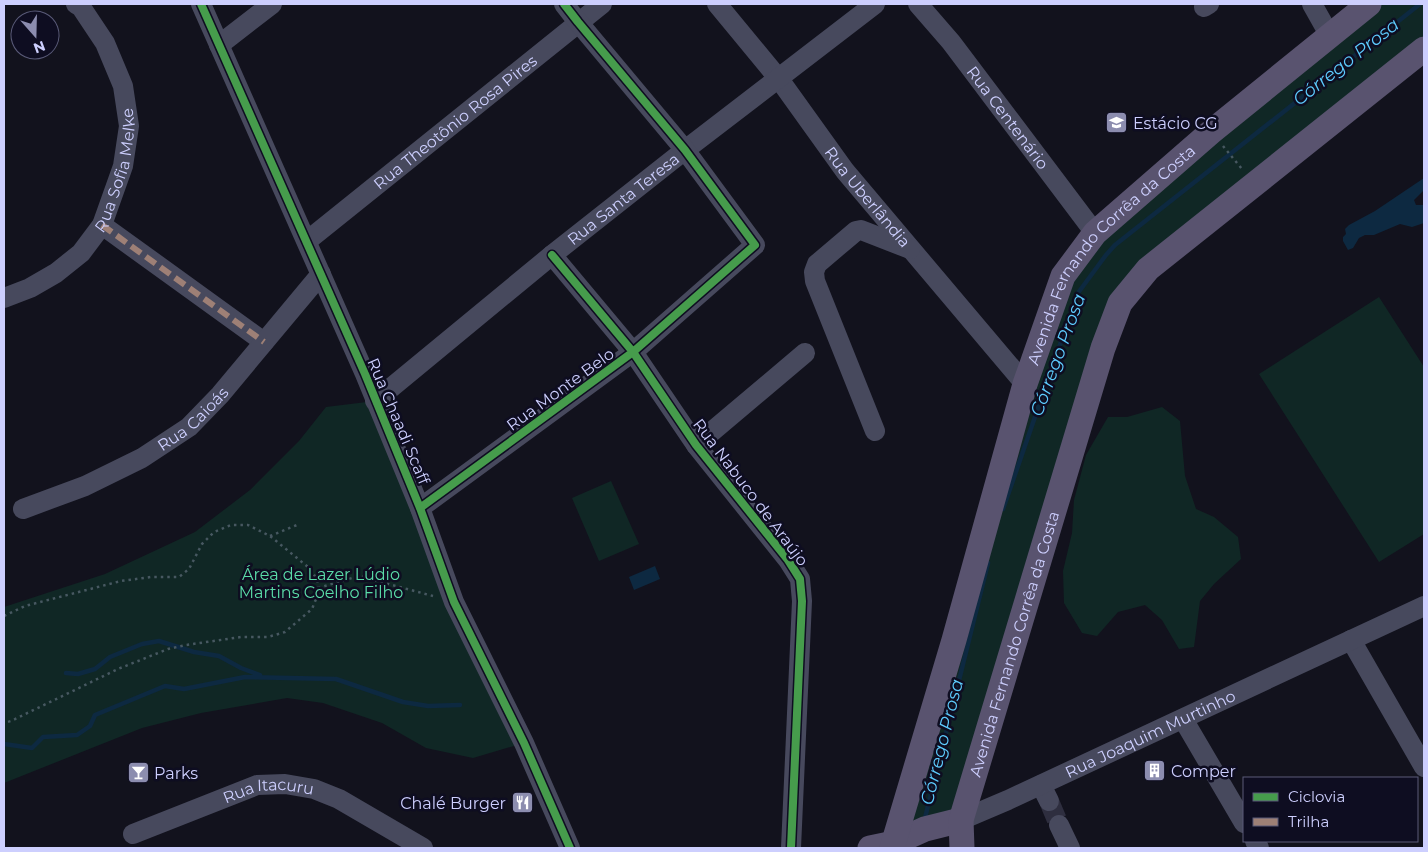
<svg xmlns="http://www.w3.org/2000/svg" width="1428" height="852" viewBox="0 0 1428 852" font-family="Montserrat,sans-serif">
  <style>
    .green { fill: #102725 }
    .water { fill: #0d2941 }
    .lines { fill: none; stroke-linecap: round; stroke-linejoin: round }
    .stream { stroke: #0d2941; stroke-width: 4.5 }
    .minor-tunnel { stroke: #2e2e3f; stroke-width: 20; stroke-dasharray: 20 10; stroke-linecap: butt }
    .path { stroke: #475861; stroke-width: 2.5; stroke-dasharray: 2.5 4; stroke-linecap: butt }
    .minor { stroke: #47495d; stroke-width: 20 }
    .major { stroke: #59536f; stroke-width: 25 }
    .quiet { stroke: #9e8076; stroke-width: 6; stroke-dasharray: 12 6; stroke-linecap: butt }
    .cycleway-casing { stroke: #0e0d21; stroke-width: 11 }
    .cycleway { stroke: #469c4c; stroke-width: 8 }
    .labels { text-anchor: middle; stroke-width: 5; stroke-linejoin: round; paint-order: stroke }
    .street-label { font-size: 16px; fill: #cdcffe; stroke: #0e0d21 }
    .poi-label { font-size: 16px; fill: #cdcffe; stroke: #0e0d21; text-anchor: start }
    .park-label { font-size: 16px; fill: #5bdda9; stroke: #0e0d21 }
    .water-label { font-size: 18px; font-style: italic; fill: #5dcbfd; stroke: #0e0d21 }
  </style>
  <rect width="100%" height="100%" fill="#12121d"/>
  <!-- green -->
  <path class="green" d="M 1369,4 L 1424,4 L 1424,49 L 1120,303 L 961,820 L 894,843 L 1063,276 Z
    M 1379,297 L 1424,367 L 1424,534 L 1379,562 L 1259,374 Z
    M 375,401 L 524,743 L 473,758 L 426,748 L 382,723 L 323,703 L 287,698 L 201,713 L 142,728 L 4,783 L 4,607 L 105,574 L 195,532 L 250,490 L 299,441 L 326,407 Z
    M 1162,407 L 1180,421 L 1185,476 L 1196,509 L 1214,517 L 1238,537 L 1241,559 L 1214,584 L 1200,601 L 1194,647 L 1179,649 L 1162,620 L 1145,605 L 1118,612 L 1097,636 L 1082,633 L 1064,603 L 1063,571 L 1072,533 L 1074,500 L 1086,455 L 1108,417 L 1127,417 Z
    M 611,481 L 639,544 L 599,561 L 572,498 Z"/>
  <!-- water -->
  <path class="water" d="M 1424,178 L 1424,190 L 1414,200 L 1416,205 L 1424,205 L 1424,223 L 1412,227 L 1400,224 L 1374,235 L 1365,235 L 1359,238 L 1353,248 L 1348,250 L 1343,241 L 1343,237 L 1346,234 L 1345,229 L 1349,225 L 1375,211 Z
    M 655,566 L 660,579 L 634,590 L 629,577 Z"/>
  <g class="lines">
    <!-- stream -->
    <path class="stream" d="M 1003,509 L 1078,293 L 1106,255 L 1115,245 L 1420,4
      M 66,673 L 78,674 L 95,669 L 110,657 L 142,644 L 159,641 L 194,652 L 219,656 L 241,668 L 260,675
      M 4,744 L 32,748 L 43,737 L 77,735 L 90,726 L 95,715 L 165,686 L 184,689 L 245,677 L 336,679 L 403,702 L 428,706 L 460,705
      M 924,822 L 988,563"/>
    <!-- minor-tunnel -->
    <path class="minor-tunnel" d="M 1049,801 L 1059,825"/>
    <!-- path -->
    <path class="path" d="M 1223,146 L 1242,169
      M 270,536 L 297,525
      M 318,588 L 359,576 L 433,596
      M 4,616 L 25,606 L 121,581 L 151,577 L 179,577 L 189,569 L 202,544 L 214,532 L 231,525 L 248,525 L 270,536 L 308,567 L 317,579 L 318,594 L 312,609 L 285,632 L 268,637 L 241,637 L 186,645 L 168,649 L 118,669 L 11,721 L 4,723"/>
    <!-- minor -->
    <g class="minor">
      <path d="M 201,4 L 365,374 L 420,508 L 454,602 L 524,743 L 570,848"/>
      <path id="s1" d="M 717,4 L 779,79 L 845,171 L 1025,384"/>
      <path id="s2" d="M 918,4 L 951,42 L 1095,233"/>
      <path d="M 1312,4 L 1330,36"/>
      <path d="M 1204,7 L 1209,4"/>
      <path d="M 219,45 L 272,4"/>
      <path d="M 102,225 L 264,342"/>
      <path id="s3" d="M 307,241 L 602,4"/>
      <path d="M 552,255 L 633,352 L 696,445 L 788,560 L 800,579 L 802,601 L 791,848"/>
      <path id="s4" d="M 4,298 L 30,288 L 56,273 L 81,253 L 102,225 L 123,166 L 129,126 L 123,86 L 105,43 L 81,7 L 76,4"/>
      <path id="s5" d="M 375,401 L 552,255 L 685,150 L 875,4"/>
      <path d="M 875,431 L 815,281 L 814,272 L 817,264 L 856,231 L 861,230 L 910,249"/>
      <path d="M 696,445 L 805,353"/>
      <path d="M 420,508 L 633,352 L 755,245 L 685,150 L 578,22 L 564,4"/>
      <path id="s6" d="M 23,509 L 85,486 L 142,458 L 189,427 L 220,395 L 321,274"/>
      <path d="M 1351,640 L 1424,767"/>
      <path d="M 1183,719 L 1244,823"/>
      <path d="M 1041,785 L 1049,801"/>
      <path id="s7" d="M 961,820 L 1008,800 L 1424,606"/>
      <path d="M 1059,825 L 1070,848"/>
      <path id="s8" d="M 133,834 L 257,785 L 285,784 L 314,789 L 339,799 L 423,848"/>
      <path d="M 1255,841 L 1259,848"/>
    </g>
    <!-- major -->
    <g class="major">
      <path d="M 870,848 L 894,843 L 925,829 L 961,820"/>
      <path id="s9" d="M 892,848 L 954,640 L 1025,384 L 1063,276 L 1095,233 L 1211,132 L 1369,4"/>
      <path id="s10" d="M 962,848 L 961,820 L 1103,348 L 1120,303 L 1148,269 L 1424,49"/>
    </g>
    <!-- quiet -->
    <path class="quiet" d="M 102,225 L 264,342"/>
    <defs>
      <path id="cycleway" d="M 201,4 L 365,374 L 420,508 L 454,602 L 524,743 L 570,848
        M 552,255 L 633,352 L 696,445 L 788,560 L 800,579 L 802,601 L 791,848
        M 420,508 L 633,352 L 755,245 L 685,150 L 578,22 L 564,4"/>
    </defs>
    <!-- cycleway casing -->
    <use href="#cycleway" class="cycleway-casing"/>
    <!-- cycleway -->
    <use href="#cycleway" class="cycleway"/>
  </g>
  <!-- icons -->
  <defs>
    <symbol id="university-square" viewBox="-11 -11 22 22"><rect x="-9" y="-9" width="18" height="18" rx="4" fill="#8c8daf" stroke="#0e0d21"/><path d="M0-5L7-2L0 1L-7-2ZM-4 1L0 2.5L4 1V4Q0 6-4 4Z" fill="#fff"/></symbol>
    <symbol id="building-square" viewBox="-11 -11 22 22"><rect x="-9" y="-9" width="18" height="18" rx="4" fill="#8c8daf" stroke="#0e0d21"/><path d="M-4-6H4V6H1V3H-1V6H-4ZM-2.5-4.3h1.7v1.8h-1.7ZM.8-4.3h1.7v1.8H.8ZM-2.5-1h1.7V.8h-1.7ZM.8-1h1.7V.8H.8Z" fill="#fff"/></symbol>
    <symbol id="bar-square" viewBox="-11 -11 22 22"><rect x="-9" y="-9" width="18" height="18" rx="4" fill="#8c8daf" stroke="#0e0d21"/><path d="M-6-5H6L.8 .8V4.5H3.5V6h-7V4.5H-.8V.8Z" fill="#fff"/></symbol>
    <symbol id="restaurant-square" viewBox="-11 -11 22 22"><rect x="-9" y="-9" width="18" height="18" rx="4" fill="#8c8daf" stroke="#0e0d21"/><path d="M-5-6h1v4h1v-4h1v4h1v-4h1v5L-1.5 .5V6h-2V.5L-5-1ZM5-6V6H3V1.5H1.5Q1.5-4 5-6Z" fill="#fff"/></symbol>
  </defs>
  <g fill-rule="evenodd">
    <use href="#university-square" x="1104" y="110" width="25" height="25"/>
    <use href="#building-square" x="1142" y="758" width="25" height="25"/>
    <use href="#bar-square" x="126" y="760" width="25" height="25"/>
    <use href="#restaurant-square" x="510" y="790" width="25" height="25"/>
  </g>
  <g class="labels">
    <!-- street labels -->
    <g class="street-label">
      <text dy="6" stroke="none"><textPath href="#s2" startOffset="145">Rua Centenário</textPath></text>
      <text dy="6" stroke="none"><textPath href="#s3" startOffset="190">Rua Theotônio Rosa Pires</textPath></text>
      <text dy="6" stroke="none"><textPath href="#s4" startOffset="182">Rua Sofia Melke</textPath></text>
      <text dy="6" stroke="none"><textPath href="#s1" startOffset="245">Rua Uberlândia</textPath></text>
      <text dy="6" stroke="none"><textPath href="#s5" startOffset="320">Rua Santa Teresa</textPath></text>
      <text dy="6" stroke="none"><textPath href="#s9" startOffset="642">Avenida Fernando Corrêa da Costa</textPath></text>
      <text transform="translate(560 389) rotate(-36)" y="6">Rua Monte Belo</text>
      <text dy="6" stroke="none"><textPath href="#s6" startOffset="194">Rua Caioás</textPath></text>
      <text transform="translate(399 421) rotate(67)" y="6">Rua Chaadi Scaff</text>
      <text transform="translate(751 492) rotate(53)" y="6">Rua Nabuco de Araújo</text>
      <text dy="6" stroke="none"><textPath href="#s10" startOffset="212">Avenida Fernando Corrêa da Costa</textPath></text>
      <text dy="6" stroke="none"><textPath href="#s7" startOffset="208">Rua Joaquim Murtinho</textPath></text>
      <text dy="6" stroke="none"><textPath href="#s8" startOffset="144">Rua Itacuru</textPath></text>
    </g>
    <!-- poi labels -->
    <g class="poi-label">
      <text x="1133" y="129">Estácio CG</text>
      <text x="1171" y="777">Comper</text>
      <text x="154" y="779">Parks</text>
      <text x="506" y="809" text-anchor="end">Chalé Burger</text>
    </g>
    <!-- park labels -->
    <g class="park-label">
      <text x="321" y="580">Área de Lazer Lúdio<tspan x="321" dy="18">Martins Coelho Filho</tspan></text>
    </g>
    <!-- water labels -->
    <g class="water-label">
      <text transform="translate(1346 62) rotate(-38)" y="6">Córrego Prosa</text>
      <text transform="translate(1058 355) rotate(-70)" y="6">Córrego Prosa</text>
      <text transform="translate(942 742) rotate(-76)" y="6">Córrego Prosa</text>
    </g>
  </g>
  <!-- border -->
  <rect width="1428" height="852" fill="none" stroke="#cdcffe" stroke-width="10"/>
  <!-- legend -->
  <rect x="1243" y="777" width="175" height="65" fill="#0e0d21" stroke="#5a5b79"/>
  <rect x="1253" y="793" width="25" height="8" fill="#469c4c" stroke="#5a5b79"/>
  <text x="1288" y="802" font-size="15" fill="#cdcffe">Ciclovia</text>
  <rect x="1253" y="818" width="25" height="8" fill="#9e8076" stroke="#5a5b79"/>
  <text x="1288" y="827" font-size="15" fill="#cdcffe">Trilha</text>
  <!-- north arrow -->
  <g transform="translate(35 35) rotate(160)"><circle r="24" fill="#0e0d21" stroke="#5a5b79"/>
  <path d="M0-4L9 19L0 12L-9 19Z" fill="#8c8daf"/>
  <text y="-8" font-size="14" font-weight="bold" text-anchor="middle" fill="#cdcffe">N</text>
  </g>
</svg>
